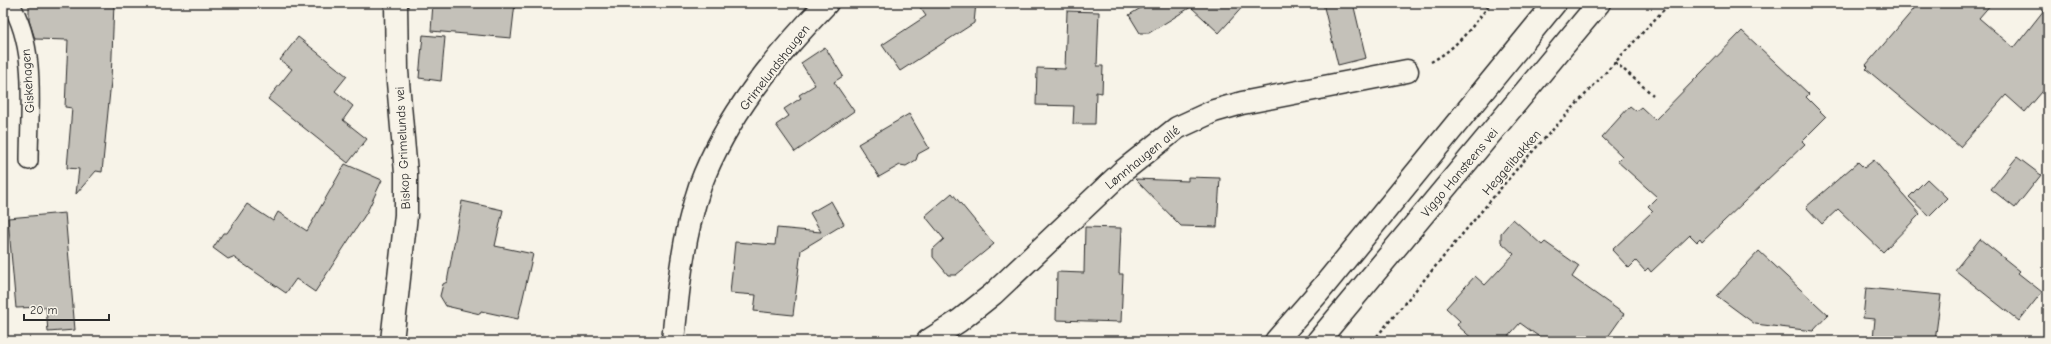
<svg xmlns="http://www.w3.org/2000/svg" width="2051" height="344" viewBox="0 0 2051 344" font-family="'Comic Neue',sans-serif">
  <style>
    .building { fill: #c4c1b9; stroke: #2b2b2b }
    .lines { fill: none; stroke-linecap: round; stroke-linejoin: round }
    .lane-casing { stroke: #2b2b2b; stroke-width: 20 }
    .street-casing { stroke: #2b2b2b; stroke-width: 25 }
    .highway-casing { stroke: #2b2b2b; stroke-width: 25 }
    .path { stroke: #2b2b2b; stroke-width: 2.5; stroke-dasharray: 3 3; stroke-linecap: butt }
    .lane { stroke: #f7f3e8; stroke-width: 17 }
    .street { stroke: #f7f3e8; stroke-width: 22 }
    .highway { stroke: #f7f3e8; stroke-width: 22 }
    .labels { text-anchor: middle; stroke-width: 4; stroke-linejoin: round; paint-order: stroke }
    .street-label { font-size: 13px; fill: #2b2b2b; stroke: #f7f3e8 }
  </style>
  <rect width="100%" height="100%" fill="#f7f3e8"/>
  <filter id="ink" filterUnits="userSpaceOnUse"><feTurbulence type="fractalNoise" baseFrequency=".025" numOctaves="2"/><feDisplacementMap in="SourceGraphic" scale="8" xChannelSelector="R" yChannelSelector="G"/><feConvolveMatrix kernelMatrix="1 2 1 2 8 2 1 2 1" color-interpolation-filters="sRGB"/></filter>
  <g filter="url(#ink)">
    <!-- building -->
    <path class="building" d="M 29,3 L 114,3 L 111,81 L 102,172 L 96,171 L 76,194 L 79,169 L 67,168 L 72,108 L 65,107 L 68,40 L 35,39 L 29,20 Z
      M 433,3 L 515,3 L 511,38 L 431,31 Z
      M 917,3 L 976,3 L 974,23 L 900,71 L 882,45 L 926,16 Z
      M 1149,3 L 1246,3 L 1219,33 L 1191,7 L 1149,33 L 1140,33 L 1129,15 Z
      M 1323,3 L 1353,3 L 1366,58 L 1338,65 Z
      M 1919,3 L 1992,3 L 1979,18 L 2014,48 L 2048,5 L 2048,85 L 2025,112 L 2006,95 L 1960,147 L 1866,69 L 1868,67 L 1866,65 Z
      M 1067,11 L 1099,12 L 1097,66 L 1103,66 L 1102,93 L 1096,92 L 1095,124 L 1073,124 L 1074,106 L 1036,105 L 1037,68 L 1065,69 Z
      M 1742,31 L 1809,94 L 1806,97 L 1826,117 L 1802,141 L 1805,144 L 1702,242 L 1700,239 L 1697,242 L 1690,235 L 1651,272 L 1648,268 L 1645,271 L 1636,261 L 1629,268 L 1612,250 L 1653,211 L 1648,206 L 1657,197 L 1617,161 L 1622,156 L 1602,137 L 1630,106 L 1636,111 L 1641,107 L 1655,120 Z
      M 423,35 L 445,37 L 441,81 L 419,78 Z
      M 298,37 L 347,76 L 335,91 L 353,106 L 343,120 L 367,139 L 348,163 L 268,99 L 292,69 L 280,60 Z
      M 825,47 L 843,76 L 834,82 L 854,111 L 795,152 L 776,125 L 789,116 L 784,109 L 801,98 L 799,95 L 815,85 L 801,63 Z
      M 909,114 L 929,148 L 918,154 L 916,160 L 906,166 L 900,165 L 879,177 L 858,144 Z
      M 2017,157 L 2041,175 L 2015,208 L 1991,189 Z
      M 1874,160 L 1920,214 L 1883,252 L 1838,209 L 1822,224 L 1806,207 L 1858,162 L 1864,168 Z
      M 345,164 L 382,180 L 367,212 L 315,292 L 296,279 L 286,293 L 233,257 L 228,259 L 213,248 L 223,233 L 227,233 L 247,204 L 273,221 L 278,212 L 307,231 Z
      M 1188,177 L 1220,178 L 1217,227 L 1181,226 L 1135,179 L 1188,181 Z
      M 1927,179 L 1947,198 L 1929,216 L 1909,197 Z
      M 952,193 L 994,244 L 956,275 L 948,275 L 933,257 L 933,249 L 944,239 L 925,216 Z
      M 462,201 L 503,210 L 495,246 L 533,254 L 518,319 L 481,311 L 480,314 L 446,306 L 440,296 L 443,284 L 447,282 Z
      M 831,201 L 844,224 L 801,250 L 793,315 L 754,311 L 756,295 L 730,293 L 735,242 L 775,245 L 777,228 L 821,232 L 810,213 Z
      M 65,213 L 75,330 L 48,332 L 46,307 L 16,308 L 8,218 Z
      M 1513,219 L 1542,245 L 1545,242 L 1579,266 L 1572,277 L 1624,314 L 1605,341 L 1545,341 L 1520,323 L 1504,341 L 1475,341 L 1457,325 L 1460,321 L 1446,308 L 1475,276 L 1485,285 L 1514,254 L 1501,242 L 1501,233 Z
      M 1085,227 L 1121,228 L 1119,274 L 1123,274 L 1121,322 L 1056,320 L 1057,272 L 1084,273 Z
      M 1980,239 L 2020,271 L 2018,273 L 2042,292 L 2019,321 L 1955,270 Z
      M 1759,251 L 1828,315 L 1813,331 L 1755,324 L 1717,296 Z
      M 1866,288 L 1941,295 L 1935,341 L 1890,341 L 1873,339 L 1875,319 L 1863,318 Z"/>
    <g class="lines">
      <defs>
        <path id="lane" d="M 10,3 C 38,48 29,111 29,161"/>
        <path id="street" d="M 392,341 L 406,215 L 406,173 L 397,71 L 396,3
          M 673,341 C 678,289 683,236 700,186 C 726,116 776,56 827,3
          M 928,341 L 959,321 L 993,294 L 1123,171 L 1177,128 L 1214,111 L 1242,103 L 1407,71"/>
        <path id="highway" d="M 1276,341 L 1318,293 L 1555,3
          M 1318,341 L 1599,3"/>
      </defs>
      <!-- lane casing -->
      <use href="#lane" class="lane-casing"/>
      <!-- street casing -->
      <use href="#street" class="street-casing"/>
      <!-- highway casing -->
      <use href="#highway" class="highway-casing"/>
      <!-- path -->
      <path class="path" d="M 1431,62 C 1457,48 1473,26 1491,3
        M 1615,62 L 1653,95
        M 1373,341 L 1521,164 L 1670,3"/>
      <!-- lane -->
      <use href="#lane" class="lane"/>
      <!-- street -->
      <use href="#street" class="street"/>
      <!-- highway -->
      <use href="#highway" class="highway"/>
    </g>
  </g>
  <g class="labels">
    <!-- street labels -->
    <g class="street-label">
      <text transform="translate(774 67) rotate(-52)" y="5">Grimelundshaugen</text>
      <text transform="translate(27 81) rotate(-94)" y="5">Giskehagen</text>
      <text transform="translate(402 148) rotate(-93)" y="5">Biskop Grimelunds vei</text>
      <text transform="translate(1142 157) rotate(-39)" y="5">Lønnhaugen allé</text>
      <text transform="translate(1511 162) rotate(-49)" y="5">Heggelibakken</text>
      <text transform="translate(1459 172) rotate(-50)" y="5">Viggo Hansteens vei</text>
    </g>
  </g>
  <!-- margin -->
  <rect width="2051" height="344" fill="none" stroke="#f7f3e8" stroke-width="16"/>
  <rect x="8" y="8" width="2035" height="328" fill="none" stroke="#2b2b2b" stroke-width="1.5" filter="url(#ink)"/>
  <!-- scale -->
  <path d="M24 314v6h85v-6" fill="none" stroke="#2b2b2b" stroke-width="2"/>
  <text x="30" y="314" font-size="12" fill="#2b2b2b" stroke="#f7f3e8" stroke-width="3" paint-order="stroke">20 m</text>
</svg>
